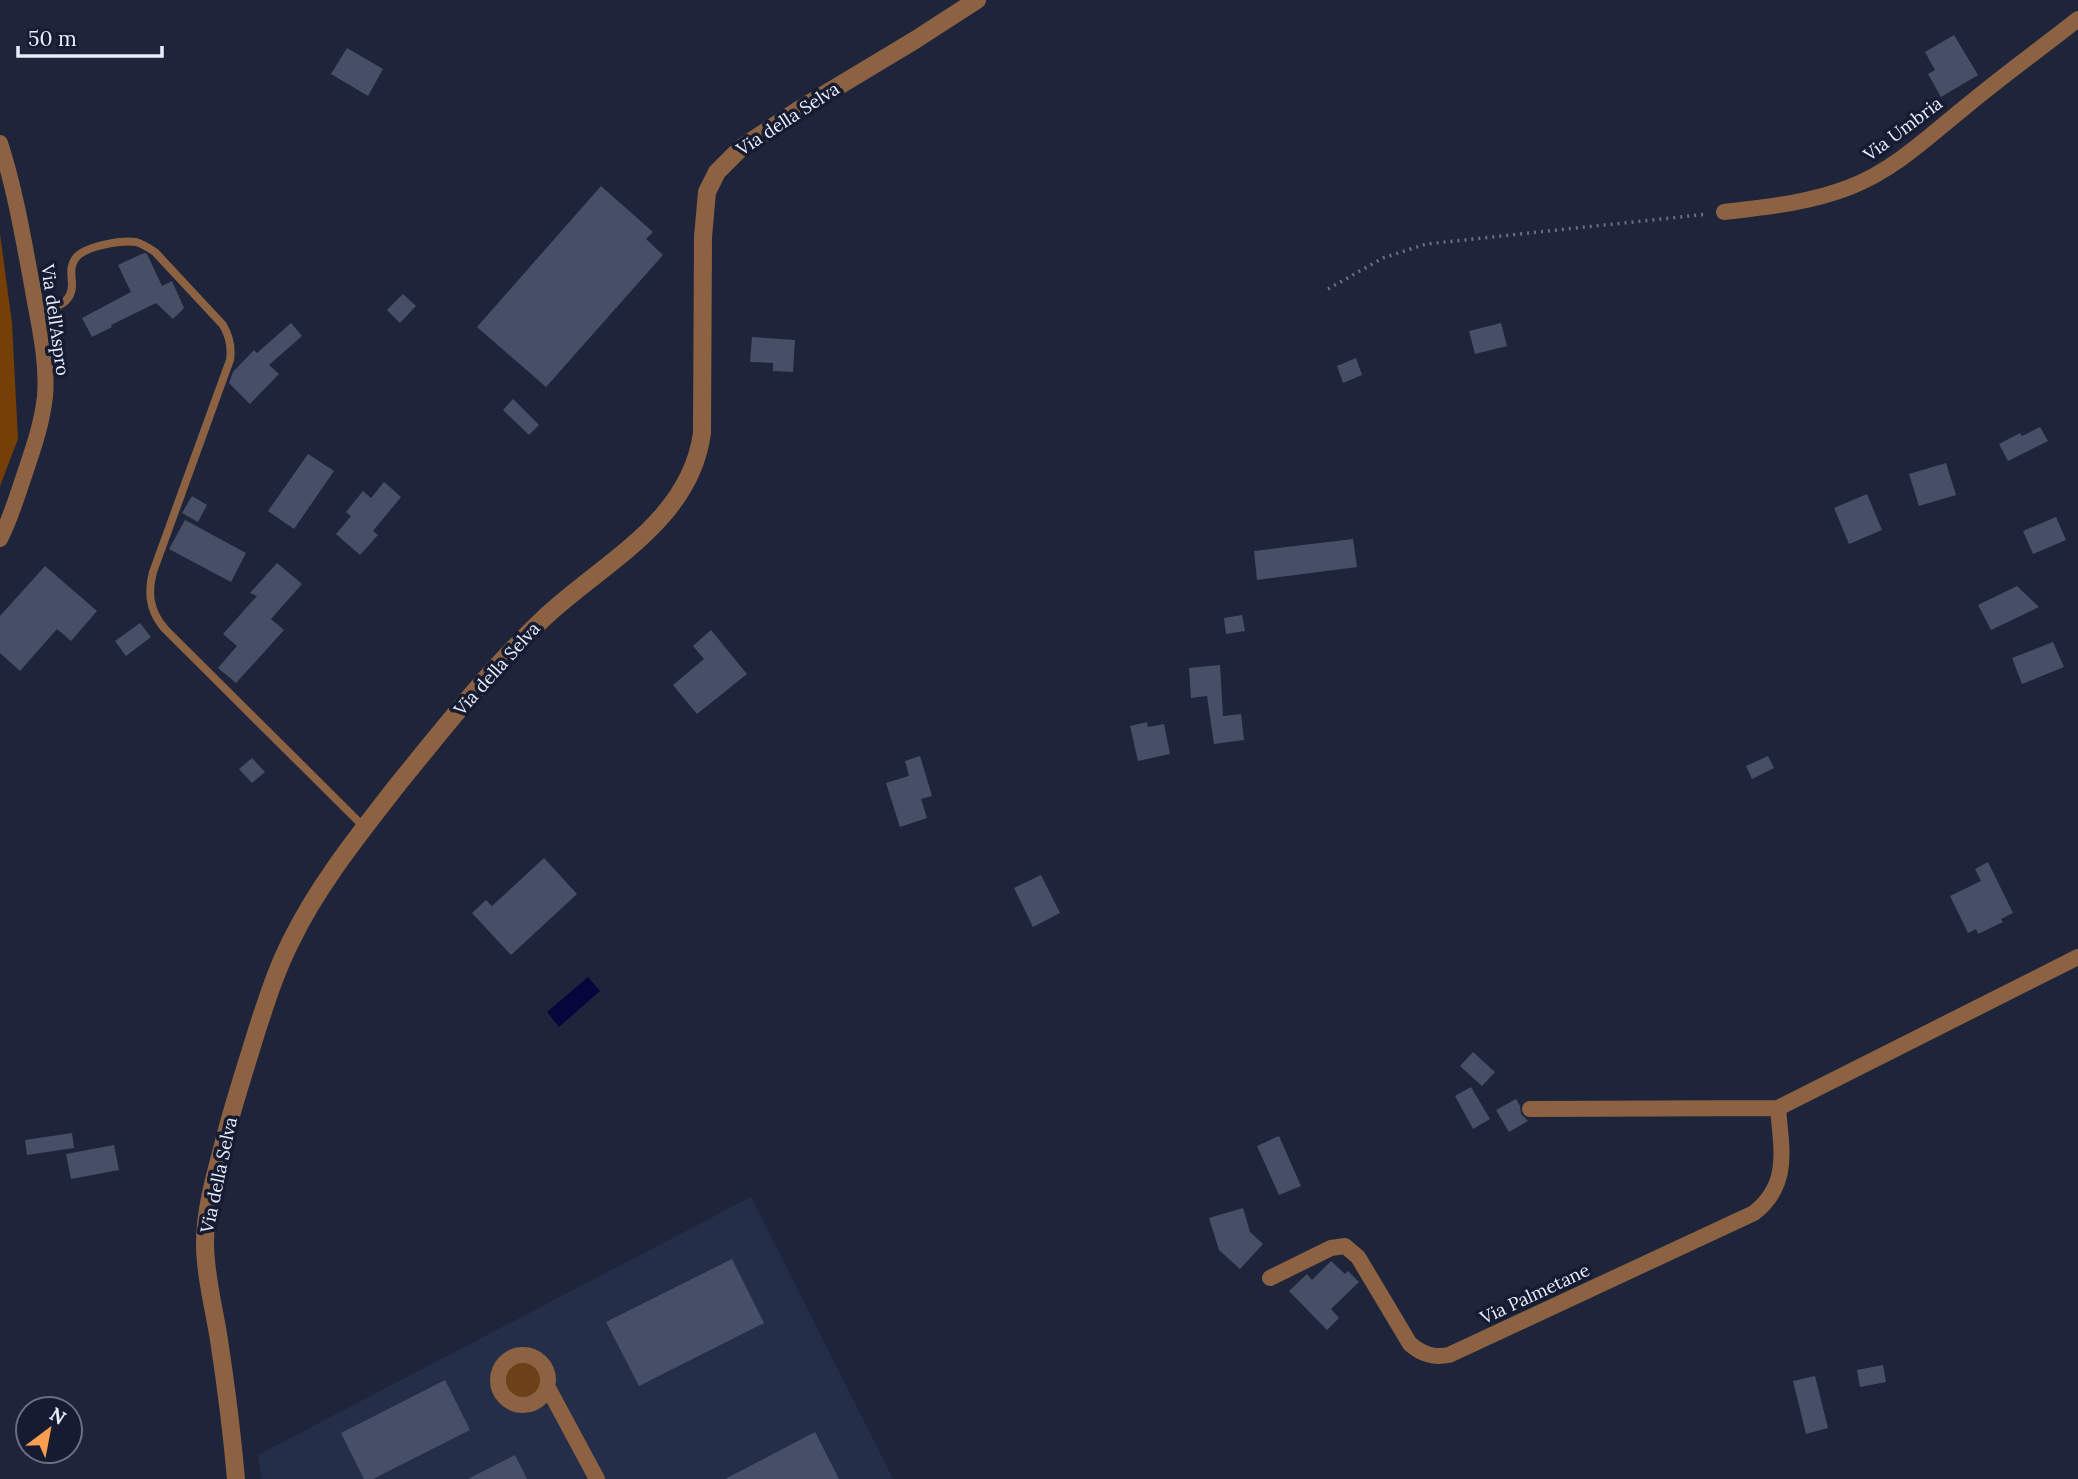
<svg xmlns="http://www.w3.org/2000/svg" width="2078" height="1479" viewBox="0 0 2078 1479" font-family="Lora,serif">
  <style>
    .built { fill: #252e49 }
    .green { fill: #6c4018 }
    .forest { fill: #763f05 }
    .water { fill: #05063b }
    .building { fill: #474f66 }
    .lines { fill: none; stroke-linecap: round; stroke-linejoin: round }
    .path { stroke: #696f82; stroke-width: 3.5; stroke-dasharray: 2 5; stroke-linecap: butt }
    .service { stroke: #8c6242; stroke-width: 8 }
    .minor { stroke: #8c6242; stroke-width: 16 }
    .tertiary { stroke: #8c6242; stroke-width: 18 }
    .labels { text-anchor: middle; stroke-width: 7; stroke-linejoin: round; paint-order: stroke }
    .street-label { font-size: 18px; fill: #e9eefd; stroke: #151b30 }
  </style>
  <rect width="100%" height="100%" fill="#1e253a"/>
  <!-- built -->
  <path class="built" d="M 751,1197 L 893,1479 L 262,1479 L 258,1455 Z"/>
  <!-- green -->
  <path class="green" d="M505 1380a18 18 0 1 1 36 0a18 18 0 1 1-36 0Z"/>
  <!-- forest -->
  <path class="forest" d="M 0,234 L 12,323 L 18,439 L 0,486 Z"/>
  <!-- water -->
  <path class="water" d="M 588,977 L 600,991 L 559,1027 L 547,1012 Z"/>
  <!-- building -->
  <path class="building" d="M 1954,35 L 1978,75 L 1941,97 L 1928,74 L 1935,70 L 1925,52 Z
    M 347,48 L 383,69 L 368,96 L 331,74 Z
    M 601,186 L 653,232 L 646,239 L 663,255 L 546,387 L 477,327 Z
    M 144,253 L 147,254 L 162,286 L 172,281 L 184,308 L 173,319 L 156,303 L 111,325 L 112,327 L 92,337 L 82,318 L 131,292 L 118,265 Z
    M 403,294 L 416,306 L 400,323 L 387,310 Z
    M 291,323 L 302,336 L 269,365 L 279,374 L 250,404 L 229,383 L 233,372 L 254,350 L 257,353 Z
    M 1501,323 L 1507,346 L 1475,354 L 1469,331 Z
    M 752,337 L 795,340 L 793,372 L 773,371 L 773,363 L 750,362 Z
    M 1356,358 L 1362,375 L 1343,383 L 1337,366 Z
    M 513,399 L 539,425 L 529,435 L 503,410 Z
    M 2040,427 L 2048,441 L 2008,461 L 1999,444 L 2020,433 L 2022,436 Z
    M 308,454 L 334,471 L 294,529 L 268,511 Z
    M 1946,463 L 1956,495 L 1919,506 L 1909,474 Z
    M 384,482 L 401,497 L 373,531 L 378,535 L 360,555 L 336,534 L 351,516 L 346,512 L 363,491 L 371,498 Z
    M 1867,494 L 1882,530 L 1849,544 L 1834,508 Z
    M 192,496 L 207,505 L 198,522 L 182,513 Z
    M 2056,517 L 2066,540 L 2033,554 L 2023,531 Z
    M 185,520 L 246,553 L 231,582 L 169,549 Z
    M 1353,539 L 1357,567 L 1257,580 L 1254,551 Z
    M 277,563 L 302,584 L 271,619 L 284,630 L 236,683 L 218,668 L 237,646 L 223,634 L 257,596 L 250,593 Z
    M 45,566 L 97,611 L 71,641 L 57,629 L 20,671 L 0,653 L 0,616 Z
    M 2017,586 L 2039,607 L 1991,630 L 1978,605 Z
    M 1242,615 L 1245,631 L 1226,634 L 1224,618 Z
    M 140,623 L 151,637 L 126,656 L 115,641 Z
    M 711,630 L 747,674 L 697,714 L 673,685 L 704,659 L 693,646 Z
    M 2053,642 L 2064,667 L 2022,684 L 2012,658 Z
    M 1220,665 L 1223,716 L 1241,714 L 1244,740 L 1214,744 L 1207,696 L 1191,698 L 1189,668 Z
    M 1147,722 L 1148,727 L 1164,724 L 1170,754 L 1138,761 L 1130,726 Z
    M 920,756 L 932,796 L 921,799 L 927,818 L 900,827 L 886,783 L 909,776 L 905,761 Z
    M 1768,756 L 1774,768 L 1752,779 L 1746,766 Z
    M 252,758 L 265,772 L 252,783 L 239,769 Z
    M 544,858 L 577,894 L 511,955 L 472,913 L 486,900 L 492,906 Z
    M 1988,862 L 2013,913 L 2001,919 L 2003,922 L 1978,934 L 1976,929 L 1968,933 L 1950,896 L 1981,881 L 1975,869 Z
    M 1041,875 L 1060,913 L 1033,927 L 1014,888 Z
    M 1473,1052 L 1495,1072 L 1482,1086 L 1460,1066 Z
    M 1471,1087 L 1490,1119 L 1473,1129 L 1455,1096 Z
    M 1516,1099 L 1520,1106 L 1521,1114 L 1528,1121 L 1509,1132 L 1496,1110 Z
    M 72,1133 L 74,1148 L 27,1155 L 25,1140 Z
    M 1279,1136 L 1301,1186 L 1279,1195 L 1257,1146 Z
    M 114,1145 L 119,1170 L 71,1179 L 66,1154 Z
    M 1243,1208 L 1250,1232 L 1263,1244 L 1240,1269 L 1219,1250 L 1209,1218 Z
    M 732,1259 L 764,1323 L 639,1386 L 606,1322 Z
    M 1331,1261 L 1345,1274 L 1348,1271 L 1359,1282 L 1331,1309 L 1339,1318 L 1327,1330 L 1289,1291 L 1307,1274 L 1312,1280 Z
    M 1883,1365 L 1886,1382 L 1860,1387 L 1857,1370 Z
    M 1815,1376 L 1828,1428 L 1806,1434 L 1793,1381 Z
    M 445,1380 L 470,1430 L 373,1479 L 364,1479 L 341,1433 Z
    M 815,1432 L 839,1479 L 725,1479 Z
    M 515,1455 L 527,1479 L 468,1479 Z"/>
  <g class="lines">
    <!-- path -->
    <path class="path" d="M 1328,289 L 1383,258 L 1426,244 L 1708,214"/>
    <!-- service -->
    <path class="service" d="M 37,311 C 52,309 72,305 72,285 C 72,275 69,268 75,259 C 83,246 122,240 136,242 C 143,244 149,248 155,252 L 223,325 C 230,337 232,347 230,360 L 153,572 C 147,594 150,612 165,629 L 365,828"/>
    <!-- minor -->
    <path class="minor" d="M 0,143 C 15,189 23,237 32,285 C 38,321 48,359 45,396 C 42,425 32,452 23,479 C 16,499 10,520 0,539
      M 1724,212 C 1767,207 1809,203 1850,187 C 1894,170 1928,137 1964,108 C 2001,77 2040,49 2078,19
      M 1530,1109 L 1778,1108
      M 1270,1278 L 1331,1248 L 1345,1246 L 1358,1257 L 1410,1344 C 1422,1354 1433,1358 1449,1355 L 1754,1213 C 1791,1184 1781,1148 1778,1108 L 2078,957
      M498 1380a25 25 0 1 1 50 0a25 25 0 1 1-50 0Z
      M 547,1386 L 597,1479"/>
    <!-- tertiary -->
    <path class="tertiary" d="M 236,1479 C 232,1433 226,1386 219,1340 C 214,1308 205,1275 205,1243 C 205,1205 218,1166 227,1130 C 236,1096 247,1063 257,1030 C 267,999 277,968 292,939 C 319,884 358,836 395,788 C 442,730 489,670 544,618 C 602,563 690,522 702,433 L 703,237 L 707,192 L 717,172 L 741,148 L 797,111 L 915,40 L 977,0"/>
  </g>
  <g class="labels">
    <!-- street labels -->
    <g class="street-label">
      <text transform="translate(788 119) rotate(-33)" y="6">Via della Selva</text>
      <text transform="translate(1903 129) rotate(-37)" y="6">Via Umbria</text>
      <text transform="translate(55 320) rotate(82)" y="6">Via dell'Aspro</text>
      <text transform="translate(497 669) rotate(-48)" y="6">Via della Selva</text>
      <text transform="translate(219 1175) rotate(-78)" y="6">Via della Selva</text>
      <text transform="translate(1535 1294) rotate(-25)" y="6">Via Palmetane</text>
    </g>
  </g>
  <!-- north arrow -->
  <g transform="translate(49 1430) rotate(32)"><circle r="33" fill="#151b30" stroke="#6a6f82" stroke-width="2"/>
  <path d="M0-5L12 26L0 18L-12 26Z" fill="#fa9f4f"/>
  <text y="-10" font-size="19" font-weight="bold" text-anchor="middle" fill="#e9eefd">N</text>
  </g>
  <!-- scale -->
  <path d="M18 46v10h144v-10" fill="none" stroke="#e9eefd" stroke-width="3.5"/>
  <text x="28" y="46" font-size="21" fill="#e9eefd" stroke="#151b30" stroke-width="5" paint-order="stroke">50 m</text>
</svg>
